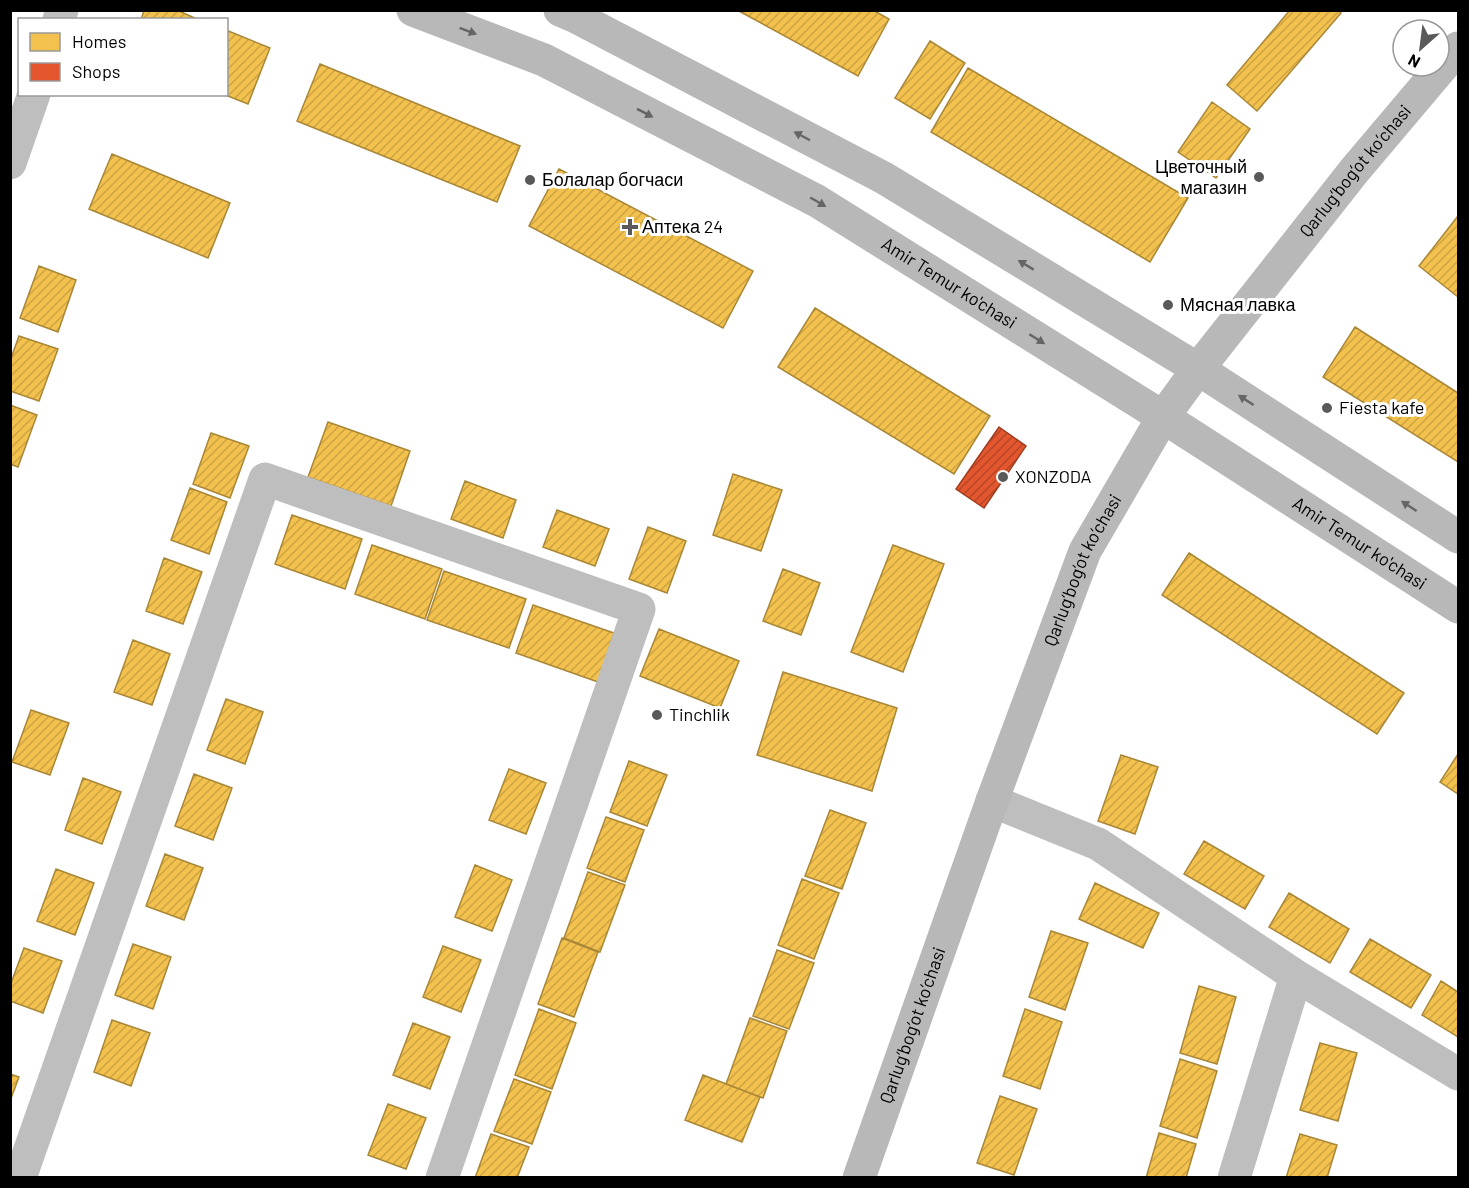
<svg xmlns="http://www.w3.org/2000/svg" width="1469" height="1188" viewBox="0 0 1469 1188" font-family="Barlow,sans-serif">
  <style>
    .homes { fill: url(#homes-hatch); stroke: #a98737; stroke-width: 1.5 }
    .shops { fill: url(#shops-hatch); stroke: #a03d20; stroke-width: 1.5 }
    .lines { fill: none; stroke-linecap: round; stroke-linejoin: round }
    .street { stroke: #bebebe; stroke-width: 33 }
    .secondary { stroke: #b8b8b8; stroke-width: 33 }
    .oneway { fill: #656565 }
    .poi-dot { fill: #595959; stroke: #fff; stroke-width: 2 }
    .labels { text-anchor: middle; stroke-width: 6; stroke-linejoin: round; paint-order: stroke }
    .poi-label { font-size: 18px; fill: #000; stroke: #fff; text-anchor: start }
    .street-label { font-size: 18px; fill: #000; stroke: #fff }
  </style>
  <defs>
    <pattern id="homes-hatch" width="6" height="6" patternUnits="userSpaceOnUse" patternTransform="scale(1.5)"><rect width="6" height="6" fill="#f2c14e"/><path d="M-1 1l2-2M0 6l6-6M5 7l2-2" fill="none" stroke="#cea442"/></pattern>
    <pattern id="shops-hatch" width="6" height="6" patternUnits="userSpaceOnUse" patternTransform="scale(1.5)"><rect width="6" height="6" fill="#e4572e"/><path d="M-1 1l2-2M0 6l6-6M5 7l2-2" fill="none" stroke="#b64625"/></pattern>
  </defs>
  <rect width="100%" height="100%" fill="#fff"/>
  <!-- homes -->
  <path class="homes" d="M 144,10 L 177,10 L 199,20 L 141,20 Z
    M 737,10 L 873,10 L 889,19 L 858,76 Z
    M 1290,10 L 1338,10 L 1341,13 L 1257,111 L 1227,85 Z
    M 226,30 L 270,48 L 248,104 L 223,94 L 226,94 Z
    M 930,41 L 965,63 L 930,119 L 895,98 Z
    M 320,64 L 520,146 L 497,202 L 297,121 Z
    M 968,68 L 1188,198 L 1150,262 L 931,132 Z
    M 1212,102 L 1250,129 L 1216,178 L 1178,152 Z
    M 112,154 L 230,203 L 208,258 L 89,209 Z
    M 559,169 L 753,271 L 723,328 L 529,226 Z
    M 1458,216 L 1458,297 L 1419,266 Z
    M 39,266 L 76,280 L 58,332 L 20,318 Z
    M 815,308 L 990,416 L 954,474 L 778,367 Z
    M 1355,327 L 1458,393 L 1458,462 L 1323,377 Z
    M 19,336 L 58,349 L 39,401 L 10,391 L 10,361 Z
    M 10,405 L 37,415 L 18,467 L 10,464 Z
    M 328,422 L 410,451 L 391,506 L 308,477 Z
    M 211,433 L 249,446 L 230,498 L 193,484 Z
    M 733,474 L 782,490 L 761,551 L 713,535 Z
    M 465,481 L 516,500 L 503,538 L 451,519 Z
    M 190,488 L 227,502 L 209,554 L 171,540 Z
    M 557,510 L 609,529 L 595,566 L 543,547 Z
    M 292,515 L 362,539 L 345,589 L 275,564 Z
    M 648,527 L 686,541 L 667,593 L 629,579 Z
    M 372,545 L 442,569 L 425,619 L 355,594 Z
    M 893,545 L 944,564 L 903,672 L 851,652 Z
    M 1189,553 L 1404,693 L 1377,734 L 1162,595 Z
    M 164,558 L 202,572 L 183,624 L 146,611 Z
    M 783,569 L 820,583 L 801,635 L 763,621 Z
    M 444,571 L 526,599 L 509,648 L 427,620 Z
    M 533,605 L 614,633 L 598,682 L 516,653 Z
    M 659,629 L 739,661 L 720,708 L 640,676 Z
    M 133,640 L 170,654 L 152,705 L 114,692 Z
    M 783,672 L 897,708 L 872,791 L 757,755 Z
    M 226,699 L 263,712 L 245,764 L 207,750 Z
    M 31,710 L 69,723 L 50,775 L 12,762 Z
    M 1458,754 L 1458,794 L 1440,782 Z
    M 1121,755 L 1158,767 L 1135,834 L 1098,821 Z
    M 629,761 L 667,775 L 647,826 L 610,812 Z
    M 509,769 L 546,783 L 526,834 L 489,820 Z
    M 194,774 L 232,788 L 213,840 L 175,826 Z
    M 83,778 L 121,792 L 102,844 L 65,830 Z
    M 830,810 L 866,823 L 842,889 L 805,876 Z
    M 606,817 L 644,830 L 625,882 L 587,868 Z
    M 1204,841 L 1264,876 L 1245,909 L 1184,874 Z
    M 165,854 L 203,868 L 184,920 L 146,906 Z
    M 475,865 L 512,880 L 492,931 L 455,917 Z
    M 56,869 L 94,883 L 75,935 L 37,921 Z
    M 588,872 L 625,885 L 600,952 L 564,938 Z
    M 802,879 L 839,893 L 814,959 L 778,945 Z
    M 1095,883 L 1159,913 L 1143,948 L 1079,919 Z
    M 1289,893 L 1349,929 L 1330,963 L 1269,927 Z
    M 1051,931 L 1088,943 L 1065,1010 L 1029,997 Z
    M 562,938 L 598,952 L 574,1017 L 538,1004 Z
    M 1370,939 L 1431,975 L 1411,1008 L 1350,972 Z
    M 133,944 L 171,957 L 153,1009 L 115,995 Z
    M 443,946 L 481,960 L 461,1012 L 423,997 Z
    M 24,948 L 62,961 L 43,1013 L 10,1001 L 10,986 Z
    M 777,950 L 814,963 L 789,1029 L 753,1016 Z
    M 1441,981 L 1458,992 L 1458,1037 L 1422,1015 Z
    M 1199,986 L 1236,997 L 1217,1064 L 1180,1053 Z
    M 539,1009 L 576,1023 L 552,1089 L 515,1075 Z
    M 1025,1009 L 1062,1022 L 1040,1089 L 1003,1076 Z
    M 750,1018 L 787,1031 L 763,1098 L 726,1084 Z
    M 112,1020 L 150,1033 L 131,1086 L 94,1072 Z
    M 413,1023 L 450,1037 L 430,1089 L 393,1075 Z
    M 1320,1043 L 1357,1053 L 1338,1121 L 1300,1110 Z
    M 1180,1059 L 1217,1071 L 1197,1138 L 1160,1126 Z
    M 10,1074 L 19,1077 L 10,1101 Z
    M 703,1075 L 760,1097 L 742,1142 L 685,1120 Z
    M 514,1079 L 551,1092 L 532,1144 L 494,1131 Z
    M 1000,1096 L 1037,1109 L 1014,1175 L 977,1163 Z
    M 388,1104 L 426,1118 L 406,1169 L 368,1155 Z
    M 1159,1133 L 1196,1144 L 1186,1178 L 1146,1178 Z
    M 491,1134 L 529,1147 L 517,1178 L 475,1178 Z
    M 1300,1134 L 1337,1145 L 1327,1178 L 1286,1178 Z"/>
  <!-- shops -->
  <path class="shops" d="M 999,427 L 1026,446 L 984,508 L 956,489 Z"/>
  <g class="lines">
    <!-- street -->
    <path class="street" d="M 59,20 L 62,10
      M 10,163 L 34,94
      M 992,801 L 1098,844 L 1296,976 L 1458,1074
      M 20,1178 L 265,479 L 639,609 L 442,1178
      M 1234,1178 L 1296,976"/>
    <!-- secondary -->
    <g class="secondary">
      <path id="s1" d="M 413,10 L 544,60 L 817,201 L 1163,417 L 1458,607"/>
      <path d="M 560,10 L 574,16 L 884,178 L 1198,369 L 1458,537"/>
      <path id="s2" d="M 859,1178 L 992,801 L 1085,551 L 1163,417 L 1198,369 L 1354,171 L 1458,48"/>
    </g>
  </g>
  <!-- one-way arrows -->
  <defs><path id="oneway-solid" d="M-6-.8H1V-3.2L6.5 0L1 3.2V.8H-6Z" transform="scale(1.5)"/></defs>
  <g class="oneway">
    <use href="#oneway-solid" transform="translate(468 31) rotate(21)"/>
    <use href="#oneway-solid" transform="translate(645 113) rotate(27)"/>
    <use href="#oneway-solid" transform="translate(802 136) rotate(-152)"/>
    <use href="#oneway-solid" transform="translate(818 202) rotate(30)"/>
    <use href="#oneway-solid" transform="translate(1026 265) rotate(-149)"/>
    <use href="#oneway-solid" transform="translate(1037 339) rotate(32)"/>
    <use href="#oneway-solid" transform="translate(1246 400) rotate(-147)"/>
    <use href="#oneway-solid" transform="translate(1409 506) rotate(-147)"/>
  </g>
  <!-- markers -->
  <g class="poi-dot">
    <circle cx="1259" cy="177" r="6"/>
    <circle cx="530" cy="180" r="6"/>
    <path d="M627 218h6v6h6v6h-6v6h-6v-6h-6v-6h6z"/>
    <circle cx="1168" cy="305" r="6"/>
    <circle cx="1327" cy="408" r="6"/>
    <circle cx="1003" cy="477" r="6"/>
    <circle cx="657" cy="715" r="6"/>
  </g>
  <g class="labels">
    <!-- poi labels -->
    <g class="poi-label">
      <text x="1247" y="173" text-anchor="end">Цветочный<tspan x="1247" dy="21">магазин</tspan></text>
      <text x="542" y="186">Болалар богчаси</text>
      <text x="642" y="233">Аптека 24</text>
      <text x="1180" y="311">Мясная лавка</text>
      <text x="1339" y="414">Fiesta kafe</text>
      <text x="1015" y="483">XONZODA</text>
      <text x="669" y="721">Tinchlik</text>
    </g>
    <!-- street labels -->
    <g class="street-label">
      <text dy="6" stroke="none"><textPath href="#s2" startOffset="1134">Qarlug‘bog‘ot ko‘chasi</textPath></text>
      <text dy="6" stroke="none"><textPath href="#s1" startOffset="603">Amir Temur ko'chasi</textPath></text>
      <text dy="6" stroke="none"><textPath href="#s1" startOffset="1089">Amir Temur ko'chasi</textPath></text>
      <text dy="6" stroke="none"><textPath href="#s2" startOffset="648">Qarlug‘bog‘ot ko‘chasi</textPath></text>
      <text dy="6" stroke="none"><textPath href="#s2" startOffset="162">Qarlug‘bog‘ot ko‘chasi</textPath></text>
    </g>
  </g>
  <!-- border -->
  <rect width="1469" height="1188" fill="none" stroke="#000000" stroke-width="24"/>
  <!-- legend -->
  <rect x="18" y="18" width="210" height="78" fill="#ffffff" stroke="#999999" stroke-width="1.5"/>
  <rect x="30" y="33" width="30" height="18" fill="#f2c14e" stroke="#999999" stroke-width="1.5"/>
  <text x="72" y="48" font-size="18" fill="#000000">Homes</text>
  <rect x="30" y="63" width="30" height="18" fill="#e4572e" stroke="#999999" stroke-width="1.5"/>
  <text x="72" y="78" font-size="18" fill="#000000">Shops</text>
  <!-- north arrow -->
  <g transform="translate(1421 48) rotate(208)"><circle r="28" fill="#ffffff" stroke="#999999" stroke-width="1.5"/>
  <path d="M0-4.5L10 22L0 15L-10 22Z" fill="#595959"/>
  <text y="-9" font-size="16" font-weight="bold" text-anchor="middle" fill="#000000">N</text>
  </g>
</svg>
